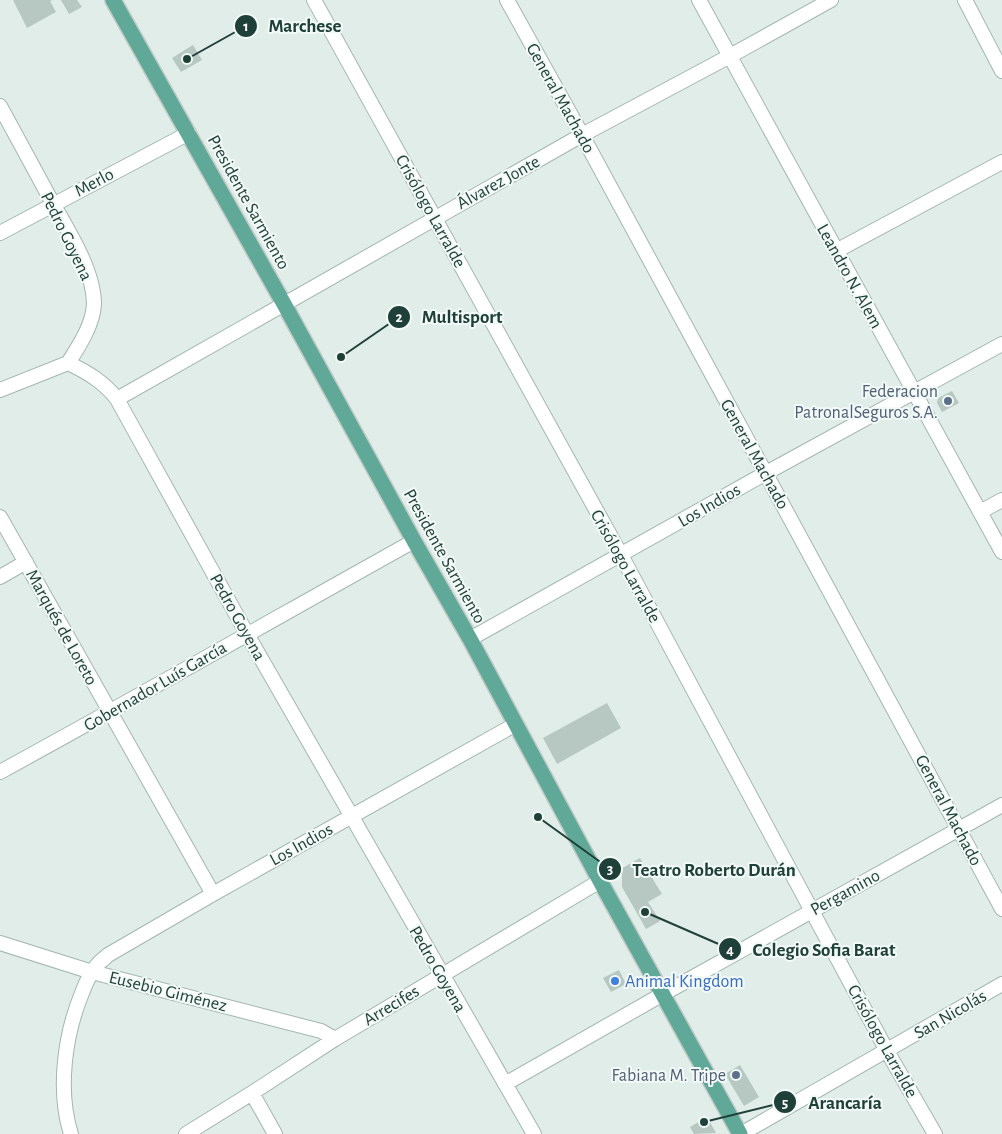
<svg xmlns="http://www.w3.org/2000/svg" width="1002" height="1134" viewBox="0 0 1002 1134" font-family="'Alegreya Sans',sans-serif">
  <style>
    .building { fill: #b6c8c1 }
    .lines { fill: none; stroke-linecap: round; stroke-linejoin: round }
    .minor-casing { stroke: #a3b6b0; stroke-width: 16 }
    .major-casing { stroke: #c0cac7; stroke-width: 18 }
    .minor { stroke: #fff; stroke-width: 14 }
    .major { stroke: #60a898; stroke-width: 15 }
    .service-dot { fill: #5c6f8a; stroke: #f2f9f6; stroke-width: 2 }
    .shop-dot { fill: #3f7fe0; stroke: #f2f9f6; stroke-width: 2 }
    .labels { text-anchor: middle; stroke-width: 4; stroke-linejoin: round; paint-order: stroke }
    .street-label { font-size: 18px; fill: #1f4038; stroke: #f2f9f6 }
    .service-label { font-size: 18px; fill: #4e5e75; stroke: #f2f9f6; text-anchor: end }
    .shop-label { font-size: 18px; fill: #366cbe; stroke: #f2f9f6; text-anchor: start }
    .leader { fill: none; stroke: #1f4038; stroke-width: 2 }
    .callout-dot { fill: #1f4038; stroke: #f2f9f6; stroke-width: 2 }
    .mark-label { font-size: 15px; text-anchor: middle; font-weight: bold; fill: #fff }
    .callout-label { font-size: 19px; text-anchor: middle; font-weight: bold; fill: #1f4038; stroke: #f2f9f6; stroke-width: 4; stroke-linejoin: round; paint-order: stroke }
  </style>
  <rect width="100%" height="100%" fill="#e1ede8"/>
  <!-- building -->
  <path class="building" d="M 13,0 L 53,0 L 50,1 L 56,12 L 27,28 Z
    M 61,0 L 77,0 L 82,7 L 69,14 Z
    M 193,45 L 202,60 L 181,72 L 172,58 Z
    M 952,391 L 959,403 L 942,412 L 937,403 L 938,398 Z
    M 607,703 L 621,728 L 557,764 L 543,738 Z
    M 640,858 L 662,894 L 648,902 L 660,921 L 646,929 L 622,887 L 622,875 L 619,870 Z
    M 619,970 L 626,984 L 611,992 L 603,978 Z
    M 740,1065 L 759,1097 L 744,1106 L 725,1074 Z
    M 707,1117 L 716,1133 L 694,1134 L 690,1127 Z"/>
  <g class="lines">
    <defs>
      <path id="minor" d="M 314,0 L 621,555 L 887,1051 L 935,1134
        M 507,0 L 582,135 L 1002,909
        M 699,0 L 1002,552
        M 965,0 L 1002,71
        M 0,106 C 17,137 34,169 51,200 C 67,229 94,270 94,304 C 93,325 79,346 68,363
        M 0,233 L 189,133
        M 836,251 L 1002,162
        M 68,363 C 87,372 104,382 117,399 L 247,634 L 534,1134
        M 0,390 L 68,363
        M 117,399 L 582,135 L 730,56 L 831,0
        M 980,512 L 1002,500
        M 0,517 L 213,894
        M 0,577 L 26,562
        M 470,639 L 766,473 L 1002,344
        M 0,772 C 139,696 276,618 414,541
        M 0,943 L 92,972 L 321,1031 L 335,1039
        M 505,1084 L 663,994 L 1002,805
        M 252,1093 L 275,1134
        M 71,1134 C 57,1090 65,1034 82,993 C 86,982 91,971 99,963 C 102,960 105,958 108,955 L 213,894 L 516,724
        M 186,1134 L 252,1093 L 335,1039 L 600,881
        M 741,1134 L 1002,984"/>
      <path id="major" d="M 113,0 L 284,304 L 414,541 L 470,639 L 600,881 L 740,1134"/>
    </defs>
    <!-- minor casing -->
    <use href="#minor" class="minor-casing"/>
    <!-- major casing -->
    <use href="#major" class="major-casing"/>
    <!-- minor -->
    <use href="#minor" class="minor"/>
    <!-- major -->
    <use href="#major" class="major"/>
  </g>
  <!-- markers -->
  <g class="service-dot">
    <circle cx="948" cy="401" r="5"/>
    <circle cx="736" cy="1075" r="5"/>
  </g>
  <circle class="shop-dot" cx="615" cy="981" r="5"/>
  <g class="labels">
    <!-- street labels -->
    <g class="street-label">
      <text transform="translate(561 98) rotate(61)" y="6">General Machado</text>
      <text transform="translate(94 182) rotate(-28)" y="6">Merlo</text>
      <text transform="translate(498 182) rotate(-29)" y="6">Álvarez Jonte</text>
      <text transform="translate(249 202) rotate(61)" y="6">Presidente Sarmiento</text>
      <text transform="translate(431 211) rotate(61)" y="6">Crisólogo Larralde</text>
      <text transform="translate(67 236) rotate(64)" y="6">Pedro Goyena</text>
      <text transform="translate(850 276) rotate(61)" y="6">Leandro N. Alem</text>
      <text transform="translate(755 454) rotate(61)" y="6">General Machado</text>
      <text transform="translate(709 505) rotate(-30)" y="6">Los Indios</text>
      <text transform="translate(445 556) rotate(61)" y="6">Presidente Sarmiento</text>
      <text transform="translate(626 566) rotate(61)" y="6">Crisólogo Larralde</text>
      <text transform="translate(238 617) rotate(61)" y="6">Pedro Goyena</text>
      <text transform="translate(62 627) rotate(61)" y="6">Marqués de Loreto</text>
      <text transform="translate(155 686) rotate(-30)" y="6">Gobernador Luís García</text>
      <text transform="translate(949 810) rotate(62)" y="6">General Machado</text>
      <text transform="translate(301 844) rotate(-29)" y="6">Los Indios</text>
      <text transform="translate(845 892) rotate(-29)" y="6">Pergamino</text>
      <text transform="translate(438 969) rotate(60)" y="6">Pedro Goyena</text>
      <text transform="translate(168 991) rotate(14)" y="6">Eusebio Giménez</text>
      <text transform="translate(391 1005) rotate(-31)" y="6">Arrecifes</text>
      <text transform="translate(950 1014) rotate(-30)" y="6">San Nicolás</text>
      <text transform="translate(883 1041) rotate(61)" y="6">Crisólogo Larralde</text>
    </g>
    <!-- service labels -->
    <g class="service-label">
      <text x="938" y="397">Federacion<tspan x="938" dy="21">PatronalSeguros S.A.</tspan></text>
      <text x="726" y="1081">Fabiana M. Tripe</text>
    </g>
    <!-- shop labels -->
    <g class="shop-label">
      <text x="625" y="987">Animal Kingdom</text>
    </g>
  </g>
  <!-- callouts -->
  <path class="leader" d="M187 59L246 26M341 357L399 317M538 817L610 869M645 912L730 949M704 1122L785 1102"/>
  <g class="callout-dot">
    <circle cx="187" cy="59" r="5"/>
    <circle cx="341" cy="357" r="5"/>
    <circle cx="538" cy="817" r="5"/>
    <circle cx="645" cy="912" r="5"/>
    <circle cx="704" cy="1122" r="5"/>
    <circle cx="246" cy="26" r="12"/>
    <circle cx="399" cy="317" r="12"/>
    <circle cx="610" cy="869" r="12"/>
    <circle cx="730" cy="949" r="12"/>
    <circle cx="785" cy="1102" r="12"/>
  </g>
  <g class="mark-label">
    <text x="246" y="31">1</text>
    <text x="399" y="322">2</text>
    <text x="610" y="874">3</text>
    <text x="730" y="955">4</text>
    <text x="785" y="1108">5</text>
  </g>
  <g class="callout-label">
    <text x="305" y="32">Marchese</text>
    <text x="462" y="323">Multisport</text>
    <text x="714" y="876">Teatro Roberto Durán</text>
    <text x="824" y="956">Colegio Sofia Barat</text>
    <text x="845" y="1109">Arancaría</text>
  </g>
</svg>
